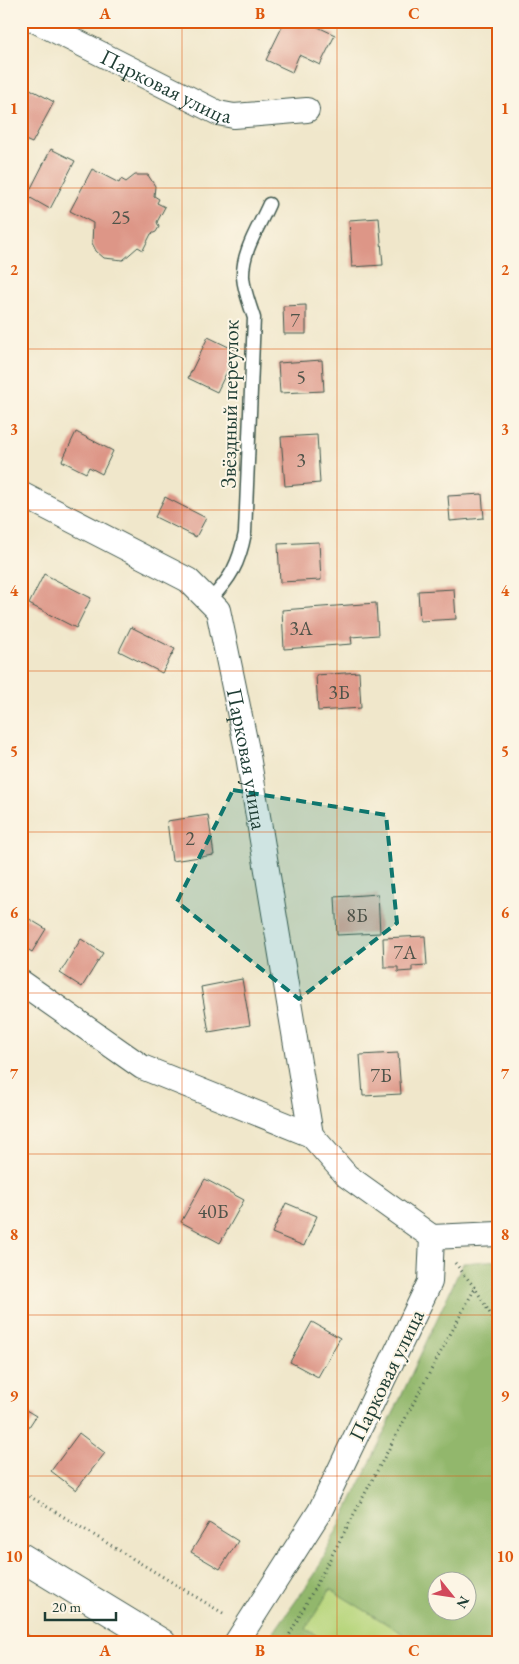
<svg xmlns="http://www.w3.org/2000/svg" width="519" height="1664" viewBox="0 0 519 1664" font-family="'EB Garamond',serif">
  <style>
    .green { fill: #b8d67d; stroke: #6c8a58 }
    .forest { fill: #92b76c; stroke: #587a50; fill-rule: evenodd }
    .building { fill: #dd9687 }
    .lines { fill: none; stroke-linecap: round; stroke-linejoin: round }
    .service-casing { stroke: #3e564b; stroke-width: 15 }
    .minor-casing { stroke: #3e564b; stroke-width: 26 }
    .secondary-casing { stroke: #3e564b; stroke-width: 30 }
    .path { stroke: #3e564b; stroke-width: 3; stroke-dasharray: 1 4; stroke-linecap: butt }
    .service { stroke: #fff; stroke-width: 12 }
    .minor { stroke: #fff; stroke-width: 24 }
    .secondary { stroke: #fff; stroke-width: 28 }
    .marked { fill: #0f766e; fill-opacity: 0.2; stroke: #0f766e; stroke-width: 4; stroke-dasharray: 10 6; stroke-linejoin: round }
    .grid { fill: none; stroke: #de580e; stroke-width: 1; stroke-opacity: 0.55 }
    .labels { text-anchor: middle; stroke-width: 4; stroke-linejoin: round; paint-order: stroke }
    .number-label { font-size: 20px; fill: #4e5349 }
    .street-label { font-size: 22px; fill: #1f3d34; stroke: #fcf5e5 }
    .neatline { fill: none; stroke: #de580e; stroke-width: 2 }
    .grid-label { font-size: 16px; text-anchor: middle; font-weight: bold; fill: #de580e }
  </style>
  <rect width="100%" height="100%" fill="#fcf5e5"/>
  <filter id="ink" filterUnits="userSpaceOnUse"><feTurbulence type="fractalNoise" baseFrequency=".02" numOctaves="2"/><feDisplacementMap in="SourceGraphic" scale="10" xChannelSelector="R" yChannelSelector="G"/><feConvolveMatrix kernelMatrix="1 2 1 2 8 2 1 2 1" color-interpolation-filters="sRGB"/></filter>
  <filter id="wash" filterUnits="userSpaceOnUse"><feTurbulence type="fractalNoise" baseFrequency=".0096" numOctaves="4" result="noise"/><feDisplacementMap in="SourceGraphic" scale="20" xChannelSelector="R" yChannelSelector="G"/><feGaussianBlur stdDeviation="1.12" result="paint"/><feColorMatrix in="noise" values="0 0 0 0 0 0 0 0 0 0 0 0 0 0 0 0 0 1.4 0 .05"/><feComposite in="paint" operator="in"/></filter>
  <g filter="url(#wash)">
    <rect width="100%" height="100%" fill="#f0e7cb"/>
    <!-- green -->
    <path class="green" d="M 330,1589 L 418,1643 L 328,1643 L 306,1629 Z"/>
    <!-- forest -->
    <path class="forest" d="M 498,1260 L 498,1643 L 418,1643 L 330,1589 L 306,1629 L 328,1643 L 266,1643 L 315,1574 L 371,1461 L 463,1263 ZM 436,1582 L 466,1582 L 466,1612 L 436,1612 Z"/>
    <g id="blocks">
      <!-- building -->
      <path class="building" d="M 285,21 L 305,21 L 335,35 L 320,65 L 299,55 L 292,72 L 266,60 Z
        M 21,84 L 54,102 L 32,143 L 21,138 Z
        M 51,149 L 75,161 L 50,209 L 27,196 Z
        M 92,169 L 119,183 L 121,179 L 126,182 L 135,175 L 148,175 L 155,186 L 154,196 L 159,199 L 157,203 L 165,207 L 157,222 L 159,227 L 156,232 L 151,234 L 143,250 L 138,247 L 123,260 L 104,258 L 96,251 L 92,243 L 93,223 L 70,211 Z
        M 379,218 L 383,265 L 352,267 L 349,220 Z
        M 306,305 L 306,334 L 284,334 L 283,306 Z
        M 208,337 L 237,351 L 217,392 L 188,378 Z
        M 322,360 L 324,391 L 280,393 L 278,363 Z
        M 76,432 L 113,451 L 102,474 L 89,467 L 86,473 L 62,461 Z
        M 317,435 L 320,483 L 285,486 L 281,437 Z
        M 482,494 L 484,518 L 450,521 L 448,496 Z
        M 165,497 L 206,518 L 196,537 L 155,517 Z
        M 319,542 L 321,580 L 280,582 L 278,544 Z
        M 44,574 L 91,598 L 76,628 L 29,604 Z
        M 454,589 L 456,619 L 420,621 L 418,591 Z
        M 376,603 L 378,635 L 351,637 L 352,644 L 284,649 L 282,610 Z
        M 131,627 L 175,649 L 162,673 L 119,651 Z
        M 359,672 L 361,708 L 318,711 L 316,675 Z
        M 208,815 L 214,855 L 172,861 L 167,821 Z
        M 378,894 L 380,933 L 337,935 L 335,897 Z
        M 21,914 L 46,929 L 32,952 L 21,945 Z
        M 425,936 L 427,965 L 412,966 L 412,971 L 398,972 L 398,967 L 384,967 L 383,938 Z
        M 81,939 L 103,953 L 82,987 L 60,973 Z
        M 242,979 L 250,1025 L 209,1032 L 201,987 Z
        M 398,1053 L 401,1094 L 363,1096 L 360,1055 Z
        M 205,1179 L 244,1200 L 220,1243 L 181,1222 Z
        M 286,1203 L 317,1216 L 304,1246 L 272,1233 Z
        M 312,1322 L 340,1338 L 318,1377 L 290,1362 Z
        M 21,1407 L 36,1416 L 21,1439 Z
        M 79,1433 L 105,1453 L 76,1490 L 51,1471 Z
        M 209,1523 L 238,1541 L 220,1569 L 191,1552 Z
        M 21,1631 L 40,1643 L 21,1643 Z"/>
    </g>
  </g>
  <g filter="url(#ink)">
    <use href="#blocks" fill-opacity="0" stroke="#3e564b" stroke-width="1"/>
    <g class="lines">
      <defs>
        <path id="service" d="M 209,601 C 231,578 239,564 245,533 L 254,318 C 250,305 244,291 243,277 C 242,251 259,227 269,204"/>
        <g id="minor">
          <path id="s1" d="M 36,21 L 218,113 L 234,116 L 307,110"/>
          <path id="s2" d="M 21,494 L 188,580 L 218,610 L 247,750 L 311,1135"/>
          <path d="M 21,982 L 142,1067 L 311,1135 L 347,1176 L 432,1237 L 430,1282 L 320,1511 L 236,1643"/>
          <path d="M 432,1237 L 498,1234"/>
        </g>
        <path id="secondary" d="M 21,1557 L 162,1643"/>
      </defs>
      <!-- service casing -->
      <use href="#service" class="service-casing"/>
      <!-- minor casing -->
      <use href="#minor" class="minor-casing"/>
      <!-- secondary casing -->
      <use href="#secondary" class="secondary-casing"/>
      <!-- path -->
      <path class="path" d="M 455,1263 L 475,1288 L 498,1327
        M 21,1491 L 226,1615
        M 285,1643 L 475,1288"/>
      <!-- service -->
      <use href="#service" class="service"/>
      <!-- minor -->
      <use href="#minor" class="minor"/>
      <!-- secondary -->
      <use href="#secondary" class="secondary"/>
    </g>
  </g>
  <!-- marked area -->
  <path class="marked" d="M 233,790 L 386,815 L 397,923 L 299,999 L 177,902 Z"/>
  <!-- grid -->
  <path class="grid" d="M 182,21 L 182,1643M 337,21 L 337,1643M 21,188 L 498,188M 21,349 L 498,349M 21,510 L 498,510M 21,671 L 498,671M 21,832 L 498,832M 21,993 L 498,993M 21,1154 L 498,1154M 21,1315 L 498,1315M 21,1476 L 498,1476"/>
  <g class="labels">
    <!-- number labels -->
    <g class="number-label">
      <text x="121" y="224">25</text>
      <text x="295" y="327">7</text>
      <text x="301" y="384">5</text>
      <text x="301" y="467">3</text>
      <text x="301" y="635">3А</text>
      <text x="339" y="699">3Б</text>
      <text x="190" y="845">2</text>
      <text x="357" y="922">8Б</text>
      <text x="405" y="959">7А</text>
      <text x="381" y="1082">7Б</text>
      <text x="213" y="1218">40Б</text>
    </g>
    <!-- street labels -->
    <g class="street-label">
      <text dy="8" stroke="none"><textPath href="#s1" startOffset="146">Парковая улица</textPath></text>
      <text transform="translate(229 404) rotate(-89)" y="8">Звёздный переулок</text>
      <text dy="8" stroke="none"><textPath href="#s2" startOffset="382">Парковая улица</textPath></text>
      <text transform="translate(386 1375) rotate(-64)" y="8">Парковая улица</text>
    </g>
  </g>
  <!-- margin -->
  <rect width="519" height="1664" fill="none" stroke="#fcf5e5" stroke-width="55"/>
  <!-- north arrow -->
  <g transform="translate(452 1596) rotate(120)"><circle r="24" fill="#fcf5e5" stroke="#a4ab9e"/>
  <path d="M0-4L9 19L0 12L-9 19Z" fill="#d1495b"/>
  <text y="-8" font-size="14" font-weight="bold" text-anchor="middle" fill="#1f3d34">N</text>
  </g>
  <!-- scale -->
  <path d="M45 1612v8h71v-8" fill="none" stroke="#1f3d34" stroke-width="2.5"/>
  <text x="52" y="1612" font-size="15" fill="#1f3d34" stroke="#fcf5e5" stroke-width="4" paint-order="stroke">20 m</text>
  <rect x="28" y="28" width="464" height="1608" class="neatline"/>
  <g class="grid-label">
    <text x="105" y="19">A</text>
    <text x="260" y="19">B</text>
    <text x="414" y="19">C</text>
    <text x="14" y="114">1</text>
    <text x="505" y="114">1</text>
    <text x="14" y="275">2</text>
    <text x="505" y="275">2</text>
    <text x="14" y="435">3</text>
    <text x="505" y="435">3</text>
    <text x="14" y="596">4</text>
    <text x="505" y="596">4</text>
    <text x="14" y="757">5</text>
    <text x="505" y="757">5</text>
    <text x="14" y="918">6</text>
    <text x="505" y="918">6</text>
    <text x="14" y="1079">7</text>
    <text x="505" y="1079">7</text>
    <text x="14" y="1240">8</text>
    <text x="505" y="1240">8</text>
    <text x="14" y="1401">9</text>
    <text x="505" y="1401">9</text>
    <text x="14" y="1562">10</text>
    <text x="505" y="1562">10</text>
    <text x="105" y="1656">A</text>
    <text x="260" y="1656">B</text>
    <text x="414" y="1656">C</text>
  </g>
</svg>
